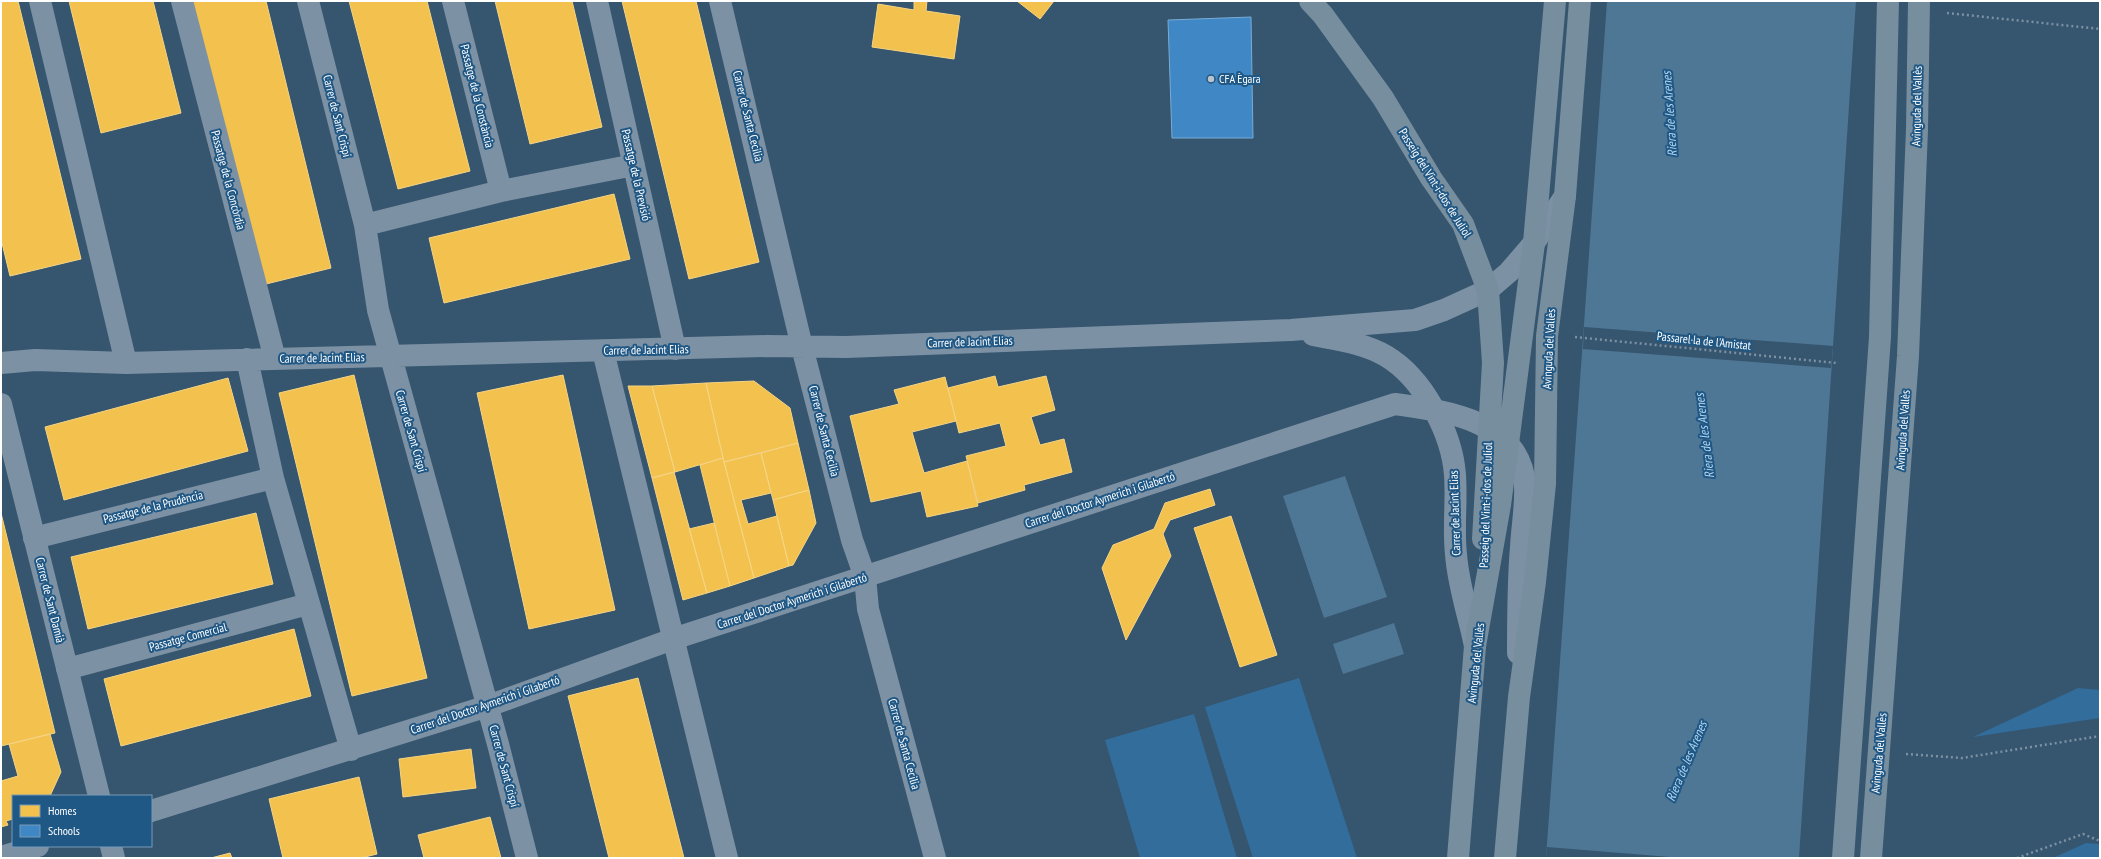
<svg xmlns="http://www.w3.org/2000/svg" width="2101" height="859" viewBox="0 0 2101 859" font-family="'PT Sans Narrow',sans-serif">
  <style>
    .green { fill: #336d9b }
    .water { fill: #4e7695 }
    .pier { fill: #36556e }
    .homes { fill: #f2c14e; stroke: #f6d483 }
    .schools { fill: #3f88c5; stroke: #79acd6 }
    .lines { fill: none; stroke-linecap: round; stroke-linejoin: round }
    .path { stroke: #7d91a4; stroke-width: 2.5; stroke-dasharray: 2 3; stroke-linecap: butt }
    .street { stroke: #7d91a4; stroke-width: 22 }
    .secondary { stroke: #778e9f; stroke-width: 22 }
    .poi-dot { fill: #b9c4cc; stroke: #1f5785; stroke-width: 1.5 }
    .labels { text-anchor: middle; stroke-width: 4; stroke-linejoin: round; paint-order: stroke }
    .poi-label { font-size: 12px; fill: #fff; stroke: #1f5785; text-anchor: start }
    .street-label { font-size: 12px; fill: #fff; stroke: #1f5785 }
    .water-label { font-size: 13px; font-style: italic; fill: #b2d6f1; stroke: #1f5785 }
  </style>
  <rect width="100%" height="100%" fill="#36556e"/>
  <!-- green -->
  <path class="green" d="M 1299,678 L 1357,858 L 1253,858 L 1205,707 Z
    M 2078,688 L 2100,690 L 2100,718 L 1973,737 Z
    M 1194,714 L 1237,858 L 1140,858 L 1105,740 Z
    M 2086,843 L 2100,844 L 2100,858 L 2053,858 Z"/>
  <!-- water -->
  <path class="water" d="M 1607,1 L 1856,1 L 1799,858 L 1546,858 Z
    M 1345,476 L 1387,597 L 1324,618 L 1283,496 Z
    M 1394,623 L 1404,654 L 1343,674 L 1333,644 Z"/>
  <!-- pier -->
  <path class="pier" d="M 1584,327 L 1833,346 L 1831,368 L 1583,349 Z
    M 1547,847 L 1682,858 L 1546,858 Z"/>
  <!-- homes -->
  <path class="homes" d="M 1,1 L 18,1 L 81,259 L 10,276 L 1,239 Z
    M 69,1 L 153,1 L 181,113 L 101,133 Z
    M 192,1 L 266,1 L 331,268 L 262,285 Z
    M 349,1 L 427,1 L 470,171 L 398,189 Z
    M 495,1 L 572,1 L 602,127 L 530,144 Z
    M 622,1 L 696,1 L 759,262 L 689,279 Z
    M 914,1 L 927,1 L 926,11 L 960,16 L 954,59 L 872,47 L 878,4 L 914,10 Z
    M 1017,1 L 1054,1 L 1040,19 Z
    M 614,194 L 630,259 L 444,303 L 429,238 Z
    M 354,375 L 427,678 L 352,696 L 279,393 Z
    M 563,375 L 615,610 L 529,629 L 477,393 Z
    M 995,376 L 998,387 L 1046,376 L 1055,410 L 1031,417 L 1040,445 L 1064,439 L 1072,472 L 1024,485 L 1025,490 L 978,503 L 966,456 L 1006,446 L 1000,423 L 959,433 L 948,388 Z
    M 945,377 L 956,421 L 912,432 L 924,473 L 967,461 L 978,506 L 927,517 L 921,491 L 871,502 L 850,416 L 899,404 L 894,390 Z
    M 228,378 L 248,451 L 64,500 L 45,427 Z
    M 754,381 L 790,408 L 798,443 L 724,462 L 706,383 Z
    M 706,383 L 723,458 L 675,472 L 652,386 Z
    M 628,386 L 652,386 L 675,472 L 652,478 Z
    M 798,443 L 809,490 L 773,500 L 761,453 Z
    M 761,453 L 771,493 L 741,500 L 748,524 L 777,516 L 789,566 L 754,578 L 724,462 Z
    M 723,458 L 754,578 L 730,586 L 700,465 Z
    M 674,472 L 707,593 L 683,600 L 652,478 Z
    M 1210,489 L 1215,505 L 1170,520 L 1163,534 L 1171,556 L 1126,640 L 1102,568 L 1113,545 L 1154,529 L 1165,503 Z
    M 809,490 L 816,523 L 793,565 L 789,566 L 773,500 Z
    M 1,513 L 55,733 L 1,746 Z
    M 256,513 L 273,584 L 88,629 L 71,557 Z
    M 1231,516 L 1277,655 L 1240,667 L 1194,528 Z
    M 714,523 L 730,586 L 707,593 L 689,529 Z
    M 294,629 L 311,696 L 121,746 L 104,679 Z
    M 638,678 L 684,858 L 609,858 L 568,696 Z
    M 50,734 L 61,772 L 50,796 L 13,796 L 13,819 L 6,821 L 8,825 L 1,827 L 1,781 L 18,776 L 9,744 Z
    M 471,749 L 476,788 L 403,797 L 399,759 Z
    M 359,777 L 377,854 L 361,858 L 283,858 L 269,799 Z
    M 490,817 L 501,858 L 424,858 L 418,835 Z
    M 230,853 L 232,858 L 211,858 Z"/>
  <!-- schools -->
  <path class="schools" d="M 1251,17 L 1253,138 L 1172,138 L 1168,20 Z"/>
  <g class="lines">
    <!-- path -->
    <path class="path" d="M 1947,13 L 2100,29
      M 1575,337 L 1837,363
      M 1906,754 L 1962,758 L 2100,736
      M 2017,858 L 2083,834 L 2100,841"/>
    <!-- street -->
    <path class="street" d="M 40,1 L 126,363
      M 182,1 L 275,359
      M 308,1 L 365,225 L 378,310 L 498,744 L 527,858
      M 453,1 L 501,191
      M 597,1 L 675,349
      M 720,1 L 802,347 L 852,540 L 865,577 L 868,609 L 935,858
      M 365,225 L 501,191 L 634,165
      M 1313,335 C 1338,340 1364,343 1386,356 C 1423,378 1452,433 1455,475 C 1457,502 1453,528 1456,554 C 1458,585 1469,616 1475,646
      M 603,351 L 727,858
      M 247,359 L 273,478 L 351,750
      M 1,363 L 35,360 L 126,363 L 767,346 L 846,347 L 1291,330 L 1415,320 L 1444,310 L 1488,290 L 1509,272 L 1534,243 L 1565,196
      M 1,404 L 99,796
      M 34,538 L 273,478
      M 67,669 L 308,604
      M 151,811 L 488,706 L 673,639 L 1395,404 C 1445,411 1521,420 1525,486 C 1526,506 1522,527 1521,547 C 1518,582 1518,617 1518,653
      M 111,846 L 114,858
      M 1,857 L 38,846"/>
    <!-- secondary -->
    <path class="secondary" d="M 1310,1 L 1323,15 L 1383,98 L 1431,178 L 1463,224 L 1488,290 L 1493,363 L 1483,539
      M 1458,858 L 1475,646 L 1500,505 L 1534,243 L 1555,1
      M 1505,858 L 1519,697 L 1535,582 L 1545,484 L 1547,336 L 1565,196 L 1580,1
      M 1843,858 L 1880,337 L 1888,1
      M 1871,858 L 1908,356 L 1917,129 L 1919,1"/>
  </g>
  <!-- markers -->
  <circle class="poi-dot" cx="1211" cy="79" r="4"/>
  <g class="labels">
    <!-- poi labels -->
    <g class="poi-label">
      <text x="1219" y="83">CFA Ègara</text>
    </g>
    <!-- street labels -->
    <g class="street-label">
      <text transform="translate(477 96) rotate(76)" y="4">Passatge de la Constància</text>
      <text transform="translate(1917 106) rotate(-89)" y="4">Avinguda del Vallès</text>
      <text transform="translate(337 116) rotate(76)" y="4">Carrer de Sant Crispí</text>
      <text transform="translate(748 116) rotate(76)" y="4">Carrer de Santa Cecilia</text>
      <text transform="translate(636 175) rotate(77)" y="4">Passatge de la Previsió</text>
      <text transform="translate(228 180) rotate(75)" y="4">Passatge de la Concòrdia</text>
      <text transform="translate(1435 183) rotate(58)" y="4">Passeig del Vint-i-dos de Juliol</text>
      <text transform="translate(1704 341) rotate(6)" y="4">Passarel·la de l'Amistat</text>
      <text transform="translate(970 342) rotate(-2)" y="4">Carrer de Jacint Elias</text>
      <text transform="translate(1549 349) rotate(-87)" y="4">Avinguda del Vallès</text>
      <text transform="translate(646 350) rotate(-1)" y="4">Carrer de Jacint Elias</text>
      <text transform="translate(322 358) rotate(-1)" y="4">Carrer de Jacint Elias</text>
      <text transform="translate(1903 430) rotate(-86)" y="4">Avinguda del Vallès</text>
      <text transform="translate(411 431) rotate(74)" y="4">Carrer de Sant Crispí</text>
      <text transform="translate(824 431) rotate(76)" y="4">Carrer de Santa Cecilia</text>
      <text transform="translate(1100 500) rotate(-18)" y="4">Carrer del Doctor Aymerich i Gilabertó</text>
      <text transform="translate(1486 505) rotate(-88)" y="4">Passeig del Vint-i-dos de Juliol</text>
      <text transform="translate(153 507) rotate(-14)" y="4">Passatge de la Prudència</text>
      <text transform="translate(1455 513) rotate(-92)" y="4">Carrer de Jacint Elias</text>
      <text transform="translate(50 600) rotate(76)" y="4">Carrer de Sant Damià</text>
      <text transform="translate(792 601) rotate(-18)" y="4">Carrer del Doctor Aymerich i Gilabertó</text>
      <text transform="translate(188 637) rotate(-15)" y="4">Passatge Comercial</text>
      <text transform="translate(1476 663) rotate(-84)" y="4">Avinguda del Vallès</text>
      <text transform="translate(485 705) rotate(-19)" y="4">Carrer del Doctor Aymerich i Gilabertó</text>
      <text transform="translate(904 744) rotate(75)" y="4">Carrer de Santa Cecilia</text>
      <text transform="translate(1879 753) rotate(-85)" y="4">Avinguda del Vallès</text>
      <text transform="translate(504 766) rotate(75)" y="4">Carrer de Sant Crispí</text>
    </g>
    <!-- water labels -->
    <g class="water-label">
      <text transform="translate(1669 114) rotate(-94)" y="5">Riera de les Arenes</text>
      <text transform="translate(1704 436) rotate(-97)" y="5">Riera de les Arenes</text>
      <text transform="translate(1686 761) rotate(-67)" y="5">Riera de les Arenes</text>
    </g>
  </g>
  <!-- border -->
  <rect width="2101" height="859" fill="none" stroke="#ffffff" stroke-width="4"/>
  <!-- legend -->
  <rect x="12" y="795" width="140" height="52" fill="#1f5785" stroke="#799ab6"/>
  <rect x="20" y="805" width="20" height="12" fill="#f2c14e" stroke="#799ab6"/>
  <text x="48" y="815" font-size="12" fill="#ffffff">Homes</text>
  <rect x="20" y="825" width="20" height="12" fill="#3f88c5" stroke="#799ab6"/>
  <text x="48" y="835" font-size="12" fill="#ffffff">Schools</text>
</svg>
